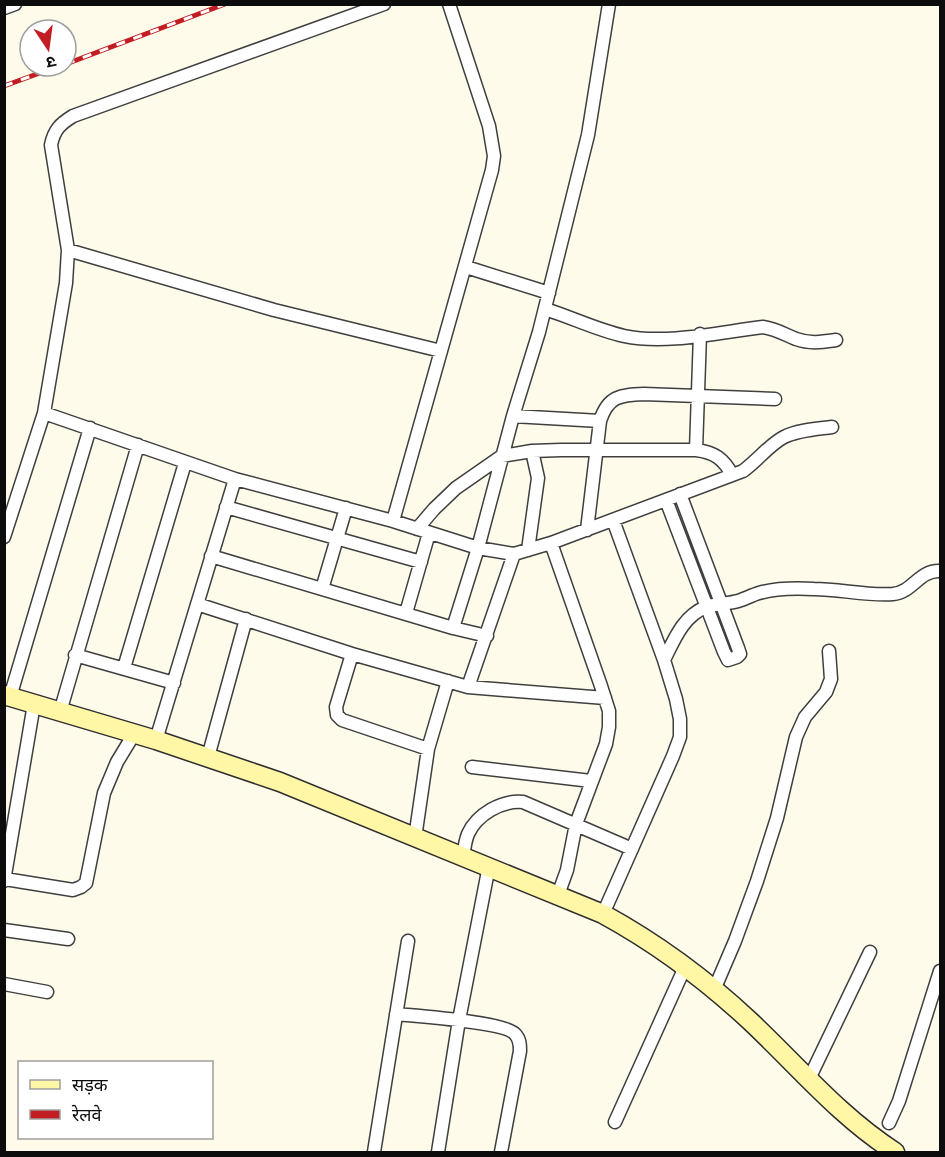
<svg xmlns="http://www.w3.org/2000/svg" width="945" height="1157" viewBox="0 0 945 1157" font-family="'Zilla Slab','Noto Sans Devanagari',serif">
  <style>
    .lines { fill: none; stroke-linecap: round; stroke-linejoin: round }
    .street-casing { stroke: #3f3f3f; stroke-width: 15 }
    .secondary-casing { stroke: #2e2e2e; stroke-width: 21 }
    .street { stroke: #fff; stroke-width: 12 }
    .secondary { stroke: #fff6a6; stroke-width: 18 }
    .rail-casing { stroke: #c31d24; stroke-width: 5 }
    .rail { stroke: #fff; stroke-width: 3; stroke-dasharray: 9; stroke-linecap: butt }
  </style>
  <rect width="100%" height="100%" fill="#fffbeb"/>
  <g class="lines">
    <defs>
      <path id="street" d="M 4,8 L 15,4
        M 68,250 L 274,310 L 441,351
        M 466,267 L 549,293
        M 545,309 C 571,317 597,330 624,336 C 667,345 720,332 763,327 C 776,329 784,334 796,339 C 810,344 822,342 836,340
        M 44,413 L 66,283 L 68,250 L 51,145 C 54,130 60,124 73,116 L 384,4
        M 513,416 L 600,421
        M 696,450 L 700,334
        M 235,479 L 393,521 L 478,548 L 514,554 L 551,543 L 743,471 C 757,461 770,444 784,437 C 798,430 817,429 832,427
        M 666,500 L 724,652 L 728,660 L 737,657 L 740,654 L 738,648 L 680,494
        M 226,507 L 421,562
        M 393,521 L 492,170 L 494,156 L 489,126 L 449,4
        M 417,529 L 434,509 L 456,488 L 502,456 L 532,451 L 561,450 L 696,450 C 714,452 724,459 732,475
        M 587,530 L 600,421 C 608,396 620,395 644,394 L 775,399
        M 4,537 L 44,413 L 235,479 L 156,740
        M 551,543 L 601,686 L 609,711 L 609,727 L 606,744 L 576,824 L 567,870 L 558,895
        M 528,550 L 538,478 L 532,451
        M 211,556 L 453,628 L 487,636
        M 322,589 L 346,508
        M 197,604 L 352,654 L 468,687 L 514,554
        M 406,613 L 429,533
        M 453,628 L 478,548 L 513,416 L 539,332 L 588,135 L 609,4
        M 352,654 L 336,707 L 337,715 L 342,720 L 428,749
        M 75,655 L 174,683
        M 664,660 C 674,640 683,616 706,607 C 716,603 728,604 738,601 C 745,599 752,595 759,593 C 776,588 796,588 814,589 C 840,589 867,596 893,594 C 913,592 919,570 940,571
        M 124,668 L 185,463
        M 468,687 L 605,698
        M 10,697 L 90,428
        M 60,712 L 138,445
        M 208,757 L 246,619
        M 472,767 L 591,781
        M 415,838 L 428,749 L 448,681
        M 463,858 C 464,850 465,841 468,834 C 477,814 502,800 523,802 L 632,849
        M 5,879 L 73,890 L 81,887 L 86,883 L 104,793 L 117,762 L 134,734
        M 4,881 L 34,704
        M 603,914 L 673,756 L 680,737 L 680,719 L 676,699 L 664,660 L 613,520
        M 4,930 L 68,939
        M 4,984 L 47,992
        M 714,990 L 735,941 L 757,881 L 777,818 L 796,737 L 805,717 L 826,692 L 831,679 L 829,651
        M 396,1014 C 416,1016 505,1022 515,1034 C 520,1039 520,1045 520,1051 L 501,1152
        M 808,1081 L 870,952
        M 615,1122 L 685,967
        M 889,1123 L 899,1101 L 940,971
        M 374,1152 L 408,941
        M 438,1152 L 459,1020 L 489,866"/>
      <path id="secondary" d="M 4,695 L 156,740 L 280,782 L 603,914 C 656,943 705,979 750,1021 C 798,1066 839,1116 895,1152"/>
    </defs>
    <!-- street casing -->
    <use href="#street" class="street-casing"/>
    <!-- secondary casing -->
    <use href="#secondary" class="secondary-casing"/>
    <!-- street -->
    <use href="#street" class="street"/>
    <!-- secondary -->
    <use href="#secondary" class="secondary"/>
    <defs>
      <path id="rail" d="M 66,64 L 225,4
        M 4,86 L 59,66"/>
    </defs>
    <!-- rail casing -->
    <use href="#rail" class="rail-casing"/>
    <!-- rail -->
    <use href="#rail" class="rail"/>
  </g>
  <!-- border -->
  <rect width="945" height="1157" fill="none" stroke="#0c0c0c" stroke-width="12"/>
  <!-- legend -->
  <rect x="18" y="1061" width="195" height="78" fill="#ffffff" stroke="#9e9e9e" stroke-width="1.5"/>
  <rect x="30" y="1080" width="30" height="9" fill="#fff6a6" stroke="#9e9e9e" stroke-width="1.5"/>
  <text x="72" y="1091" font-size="18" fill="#0c0c0c">सड़क</text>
  <rect x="30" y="1110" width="30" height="9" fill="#c31d24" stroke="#9e9e9e" stroke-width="1.5"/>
  <text x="72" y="1121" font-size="18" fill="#0c0c0c">रेलवे</text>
  <!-- north arrow -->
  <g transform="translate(48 48) rotate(167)"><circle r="28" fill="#ffffff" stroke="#9e9e9e" stroke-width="1.5"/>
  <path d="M0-4.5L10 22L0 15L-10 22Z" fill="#c31d24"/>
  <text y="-9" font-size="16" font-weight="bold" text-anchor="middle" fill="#0c0c0c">उ</text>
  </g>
</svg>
